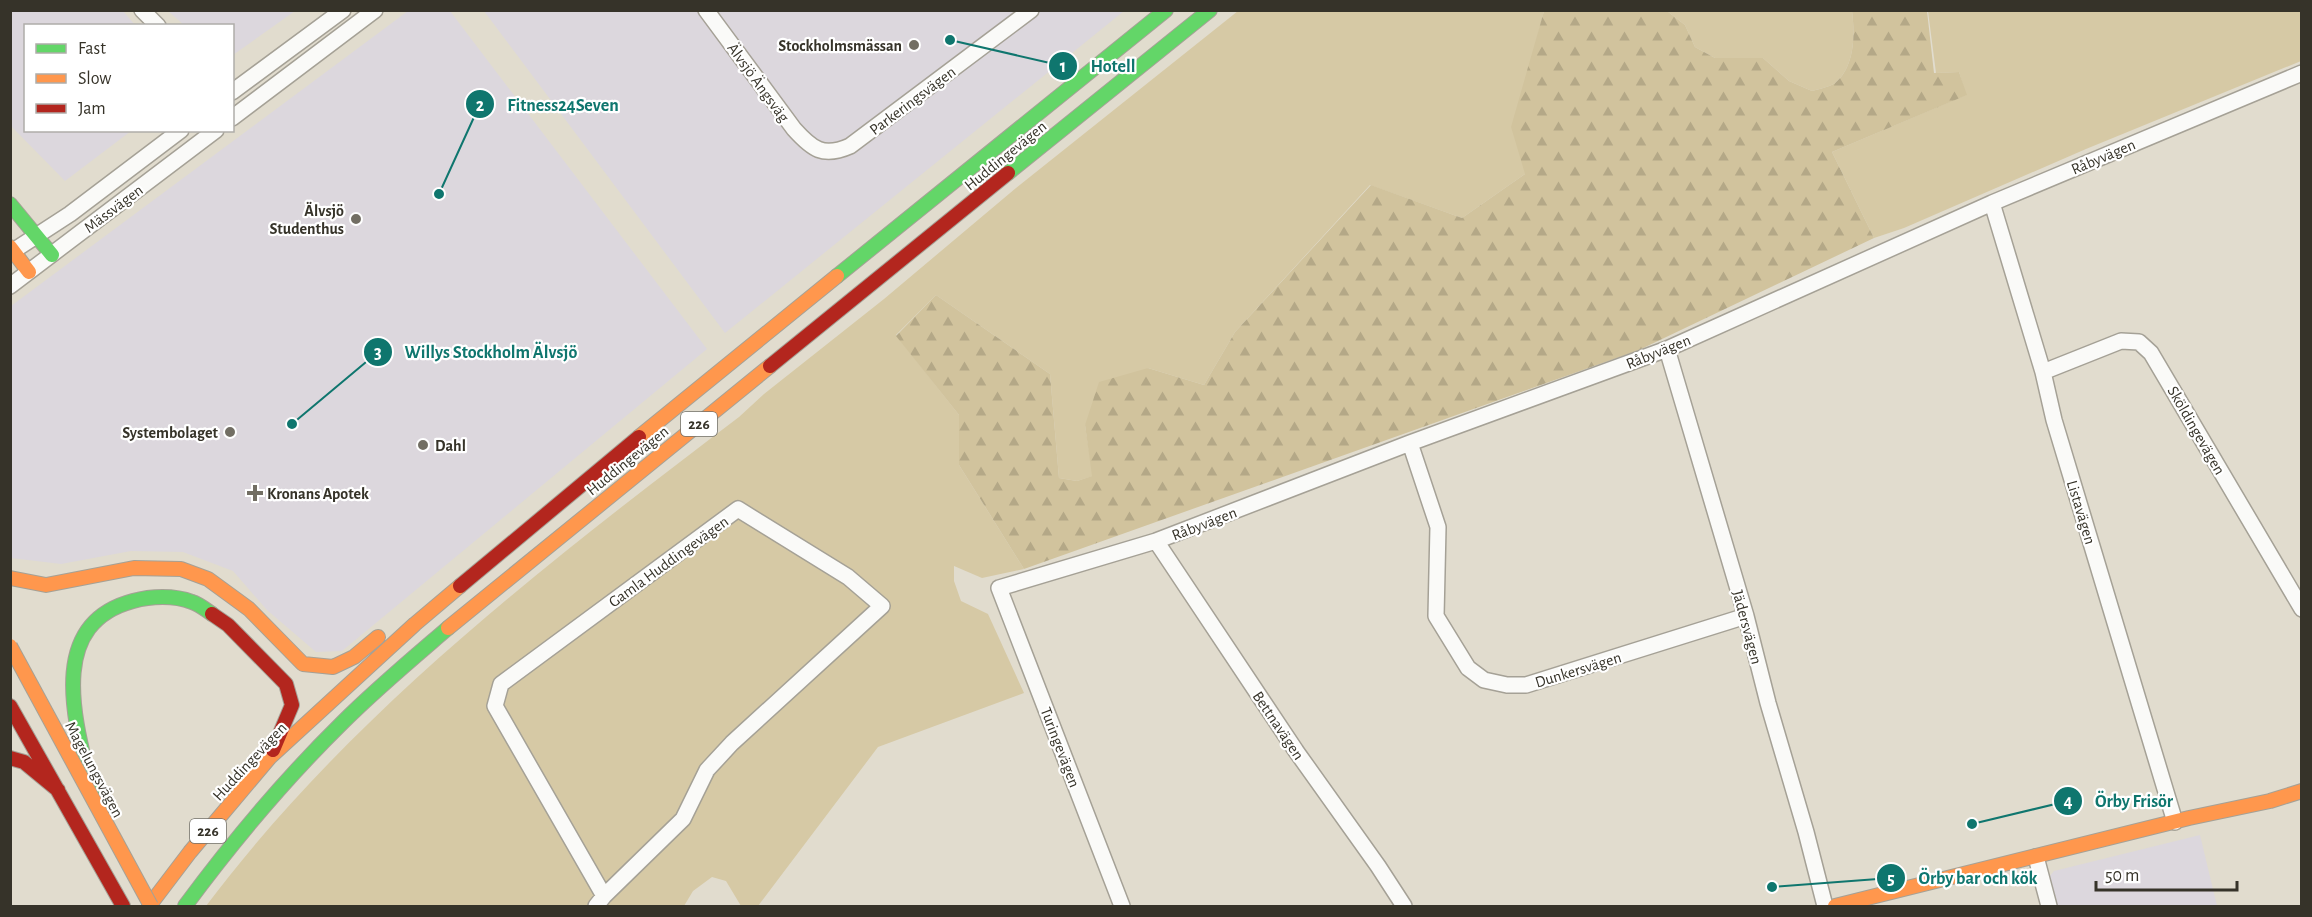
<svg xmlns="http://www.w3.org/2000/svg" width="2312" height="917" viewBox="0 0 2312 917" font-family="'Alegreya Sans',sans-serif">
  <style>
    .commercial { fill: #dcd7dd }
    .grass { fill: #d6c9a5 }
    .forest { fill: url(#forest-firs) }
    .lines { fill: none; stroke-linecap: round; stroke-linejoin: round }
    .street-casing { stroke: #a5a196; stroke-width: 18 }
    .fast-casing { stroke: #a5a196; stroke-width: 16 }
    .slow-casing { stroke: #a5a196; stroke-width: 16 }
    .jam-casing { stroke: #a5a196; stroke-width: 16 }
    .street { stroke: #fafaf8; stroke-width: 15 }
    .fast { stroke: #63d668; stroke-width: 14 }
    .slow { stroke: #ff974d; stroke-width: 14 }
    .jam { stroke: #b3261e; stroke-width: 14 }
    .slow-bridge-casing { stroke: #a5a196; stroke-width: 16; stroke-linecap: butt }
    .slow-bridge { stroke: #ff974d; stroke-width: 14 }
    .poi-dot { fill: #726e63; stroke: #fff; stroke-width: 2 }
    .labels { text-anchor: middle; stroke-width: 4.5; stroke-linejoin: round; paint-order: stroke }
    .shield { fill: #fff; stroke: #727069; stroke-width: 1.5 }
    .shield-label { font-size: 15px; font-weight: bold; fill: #363329 }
    .poi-label { font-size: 16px; font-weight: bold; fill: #363329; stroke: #fff; text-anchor: end }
    .street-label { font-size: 16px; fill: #363329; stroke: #fff }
    .leader { fill: none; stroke: #0f766e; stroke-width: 2 }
    .callout-dot { fill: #0f766e; stroke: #fff; stroke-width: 2 }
    .mark-label { font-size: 18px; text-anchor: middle; font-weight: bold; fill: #fff }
    .callout-label { font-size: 18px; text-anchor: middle; font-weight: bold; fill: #0f766e; stroke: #fff; stroke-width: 4.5; stroke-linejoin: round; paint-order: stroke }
  </style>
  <defs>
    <pattern id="forest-firs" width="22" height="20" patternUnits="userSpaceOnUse" patternTransform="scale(1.5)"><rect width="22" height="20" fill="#d1c39d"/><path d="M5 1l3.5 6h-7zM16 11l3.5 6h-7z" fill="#b4a887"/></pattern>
  </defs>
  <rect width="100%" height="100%" fill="#e1dcce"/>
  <!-- commercial -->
  <path class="commercial" d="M 10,11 L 123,11 L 135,25 L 26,26 L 26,130 L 131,131 L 65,181 L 11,126 Z
    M 168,11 L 295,11 L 233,55 L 232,26 L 184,25 Z
    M 408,11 L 450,11 L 707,349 L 342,651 L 316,652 L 267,610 L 233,571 L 183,552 L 131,551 L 61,564 L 11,558 L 11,306 Z
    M 484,11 L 1124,11 L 725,333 Z
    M 2200,835 L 2217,906 L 2055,906 L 2049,877 L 2054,871 Z"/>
  <!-- grass -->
  <path class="grass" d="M 1238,11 L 1544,11 L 1534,50 L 1525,174 L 1462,218 L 1370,185 L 1235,332 L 1204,385 L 1148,368 L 1085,425 L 1093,476 L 1077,481 L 1059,478 L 1050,374 L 936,295 L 896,335 L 959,415 L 959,465 L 1024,569 L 982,578 L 954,566 L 954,581 L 961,601 L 988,614 L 1024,693 L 878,747 L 758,906 L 741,906 L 726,881 L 712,877 L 693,891 L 684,906 L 206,906 C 351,713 548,562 739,417 L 764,394 L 884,299 L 1016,188 Z
    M 1667,11 L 1852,11 C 1855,34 1855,67 1835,83 C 1829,87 1819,89 1812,91 L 1789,81 L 1763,58 L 1715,58 L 1695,47 L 1685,25 Z
    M 1928,11 L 2301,11 L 2301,61 L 2086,149 L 1904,228 L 1874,238 L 1832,152 L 1966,95 L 1959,72 L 1936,73 Z"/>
  <!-- forest -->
  <path class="forest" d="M 1544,11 L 1667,11 L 1685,25 L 1695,47 L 1715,58 L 1763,58 L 1789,81 L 1812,91 C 1819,89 1829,87 1835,83 C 1855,67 1855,34 1852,11 L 1927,11 L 1934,73 L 1959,72 L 1967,95 L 1832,152 L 1874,238 L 1639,350 L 1024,569 L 959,465 L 959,415 L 896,336 L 936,295 L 1050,374 L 1059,478 L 1077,481 L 1092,476 L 1085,425 L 1099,382 L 1148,368 L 1204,385 L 1235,332 L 1371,185 L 1462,218 L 1525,174 L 1511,127 Z"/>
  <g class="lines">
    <defs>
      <path id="street" d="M 142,10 L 158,26
        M 706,10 L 794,129 C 812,149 823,158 850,146 L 1031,10
        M 232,92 L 343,10
        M 232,118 L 375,10
        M 1992,203 L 2043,372 L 2054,420 L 2175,822
        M 10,253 L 70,214 L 181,130
        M 10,286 L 216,130
        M 1667,349 L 1746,616 L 1768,703 L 1806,832 L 1825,906
        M 2043,372 L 2121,341 L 2139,342 L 2151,353 L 2302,609
        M 1410,443 L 1438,527 L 1436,616 L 1468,668 L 1484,680 L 1507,685 L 1526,685 L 1746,616
        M 1156,541 L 1296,751 L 1378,866 L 1404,906
        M 2036,857 L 2049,906
        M 596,906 L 604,896 L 495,706 L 501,684 L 738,509 L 848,577 L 882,606 L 732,743 L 707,770 L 683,819 L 604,896
        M 1122,906 L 999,588 L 1156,541 L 1410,443 L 1667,349 L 1992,203 L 2302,73"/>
      <path id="fast" d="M 1008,173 L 1210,10
        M 10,204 L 52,255
        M 837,276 L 1166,10
        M 92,792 C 77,728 43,625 133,601 C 151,596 174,595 192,602 C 199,604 206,610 212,614
        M 185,906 C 233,841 285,779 343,722 C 376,689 412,659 448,628"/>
      <path id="slow" d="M 10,247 L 29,272
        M 639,437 L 837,276
        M 10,578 L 46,585 L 134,568 L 181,569 L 208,579 L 249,609 L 303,664 L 333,667 L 354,657 L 378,637
        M 448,628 L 770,366
        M 149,906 L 190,852 L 270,757 L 415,624 L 460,586
        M 1835,906 L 2189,818 L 2270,801 L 2302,791"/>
      <path id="jam" d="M 770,366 L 1008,173
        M 460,586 L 639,437
        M 212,614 L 228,625 L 286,684 L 292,705 L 273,750
        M 10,706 L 123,906
        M 10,758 L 24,762 L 58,790"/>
    </defs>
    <!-- street casing -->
    <use href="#street" class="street-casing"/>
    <!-- fast casing -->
    <use href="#fast" class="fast-casing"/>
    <!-- slow casing -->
    <use href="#slow" class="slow-casing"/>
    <!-- jam casing -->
    <use href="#jam" class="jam-casing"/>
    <!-- street -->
    <use href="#street" class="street"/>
    <!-- fast -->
    <use href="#fast" class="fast"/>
    <!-- slow -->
    <use href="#slow" class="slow"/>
    <!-- jam -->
    <use href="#jam" class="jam"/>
    <defs>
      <path id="slow-bridge" d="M 10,646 L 151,906"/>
    </defs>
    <!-- slow-bridge casing -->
    <use href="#slow-bridge" class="slow-bridge-casing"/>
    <!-- slow-bridge -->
    <use href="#slow-bridge" class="slow-bridge"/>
  </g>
  <!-- markers -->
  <g class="poi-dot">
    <circle cx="914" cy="45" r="6"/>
    <circle cx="356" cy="219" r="6"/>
    <circle cx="230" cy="432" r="6"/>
    <circle cx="423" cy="445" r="6"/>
    <path d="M252 484h6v6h6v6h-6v6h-6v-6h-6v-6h6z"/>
  </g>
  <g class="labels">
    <!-- shield labels -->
    <g class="shield">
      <rect x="681" y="412" width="36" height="24" rx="4.5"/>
      <rect x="190" y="819" width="36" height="24" rx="4.5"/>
    </g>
    <g class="shield-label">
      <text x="699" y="429">226</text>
      <text x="208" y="836">226</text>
    </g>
    <!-- poi labels -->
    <g class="poi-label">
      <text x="902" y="51">Stockholmsmässan</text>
      <text x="344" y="216">Älvsjö<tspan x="344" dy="18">Studenthus</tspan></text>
      <text x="218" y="438">Systembolaget</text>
      <text x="435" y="451" text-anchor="start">Dahl</text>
      <text x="267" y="499" text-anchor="start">Kronans Apotek</text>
    </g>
    <!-- street labels -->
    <g class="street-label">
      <text transform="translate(759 82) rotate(54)" y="6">Älvsjö Ängsväg</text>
      <text transform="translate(912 100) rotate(-37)" y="6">Parkeringsvägen</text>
      <text transform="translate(1005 155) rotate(-39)" y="6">Huddingevägen</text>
      <text transform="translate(2103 156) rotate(-23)" y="6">Råbyvägen</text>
      <text transform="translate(113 208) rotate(-37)" y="6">Mässvägen</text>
      <text transform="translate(1658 351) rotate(-22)" y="6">Råbyvägen</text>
      <text transform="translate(2197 430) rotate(60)" y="6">Sköldingevägen</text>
      <text transform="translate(627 460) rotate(-39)" y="6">Huddingevägen</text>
      <text transform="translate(2082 512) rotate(73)" y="6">Listavägen</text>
      <text transform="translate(1204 523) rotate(-21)" y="6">Råbyvägen</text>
      <text transform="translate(668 561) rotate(-36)" y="6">Gamla Huddingevägen</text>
      <text transform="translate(1748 627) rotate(75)" y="6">Jädersvägen</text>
      <text transform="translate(1578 669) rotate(-17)" y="6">Dunkersvägen</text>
      <text transform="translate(1279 725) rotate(56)" y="6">Bettnavägen</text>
      <text transform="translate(1061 747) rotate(69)" y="6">Turingevägen</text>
      <text transform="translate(249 761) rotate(-47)" y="6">Huddingevägen</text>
      <text transform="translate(95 769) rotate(62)" y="6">Magelungsvägen</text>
    </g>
  </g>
  <!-- callouts -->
  <path class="leader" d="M950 40L1063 66M439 194L480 104M292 424L378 352M1972 824L2068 801M1772 887L1891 878"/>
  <g class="callout-dot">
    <circle cx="950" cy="40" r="6"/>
    <circle cx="439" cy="194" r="6"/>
    <circle cx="292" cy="424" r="6"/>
    <circle cx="1972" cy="824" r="6"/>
    <circle cx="1772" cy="887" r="6"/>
    <circle cx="1063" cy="66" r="15"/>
    <circle cx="480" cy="104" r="15"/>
    <circle cx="378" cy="352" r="15"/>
    <circle cx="2068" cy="801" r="15"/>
    <circle cx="1891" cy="878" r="15"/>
  </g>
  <g class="mark-label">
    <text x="1063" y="72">1</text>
    <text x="480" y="111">2</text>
    <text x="378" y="358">3</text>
    <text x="2068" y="807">4</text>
    <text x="1891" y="884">5</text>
  </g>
  <g class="callout-label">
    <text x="1113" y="72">Hotell</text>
    <text x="563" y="111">Fitness24Seven</text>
    <text x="491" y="358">Willys Stockholm Älvsjö</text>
    <text x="2134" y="807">Örby Frisör</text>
    <text x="1978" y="884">Örby bar och kök</text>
  </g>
  <!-- border -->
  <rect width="2312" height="917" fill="none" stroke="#363329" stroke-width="24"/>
  <!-- legend -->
  <rect x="24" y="24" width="210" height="108" fill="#ffffff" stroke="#afada9" stroke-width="1.5"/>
  <rect x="36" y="44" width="30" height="9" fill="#63d668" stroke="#afada9" stroke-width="1.5"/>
  <text x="78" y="54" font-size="18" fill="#363329">Fast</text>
  <rect x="36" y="74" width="30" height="9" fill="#ff974d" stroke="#afada9" stroke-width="1.5"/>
  <text x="78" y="84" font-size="18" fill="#363329">Slow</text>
  <rect x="36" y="104" width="30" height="9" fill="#b3261e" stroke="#afada9" stroke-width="1.5"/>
  <text x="78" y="114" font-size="18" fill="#363329">Jam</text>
  <!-- scale -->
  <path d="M2096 881v9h141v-9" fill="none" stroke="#363329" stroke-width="3"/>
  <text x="2105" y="881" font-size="18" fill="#363329" stroke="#ffffff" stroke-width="4.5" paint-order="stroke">50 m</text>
</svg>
